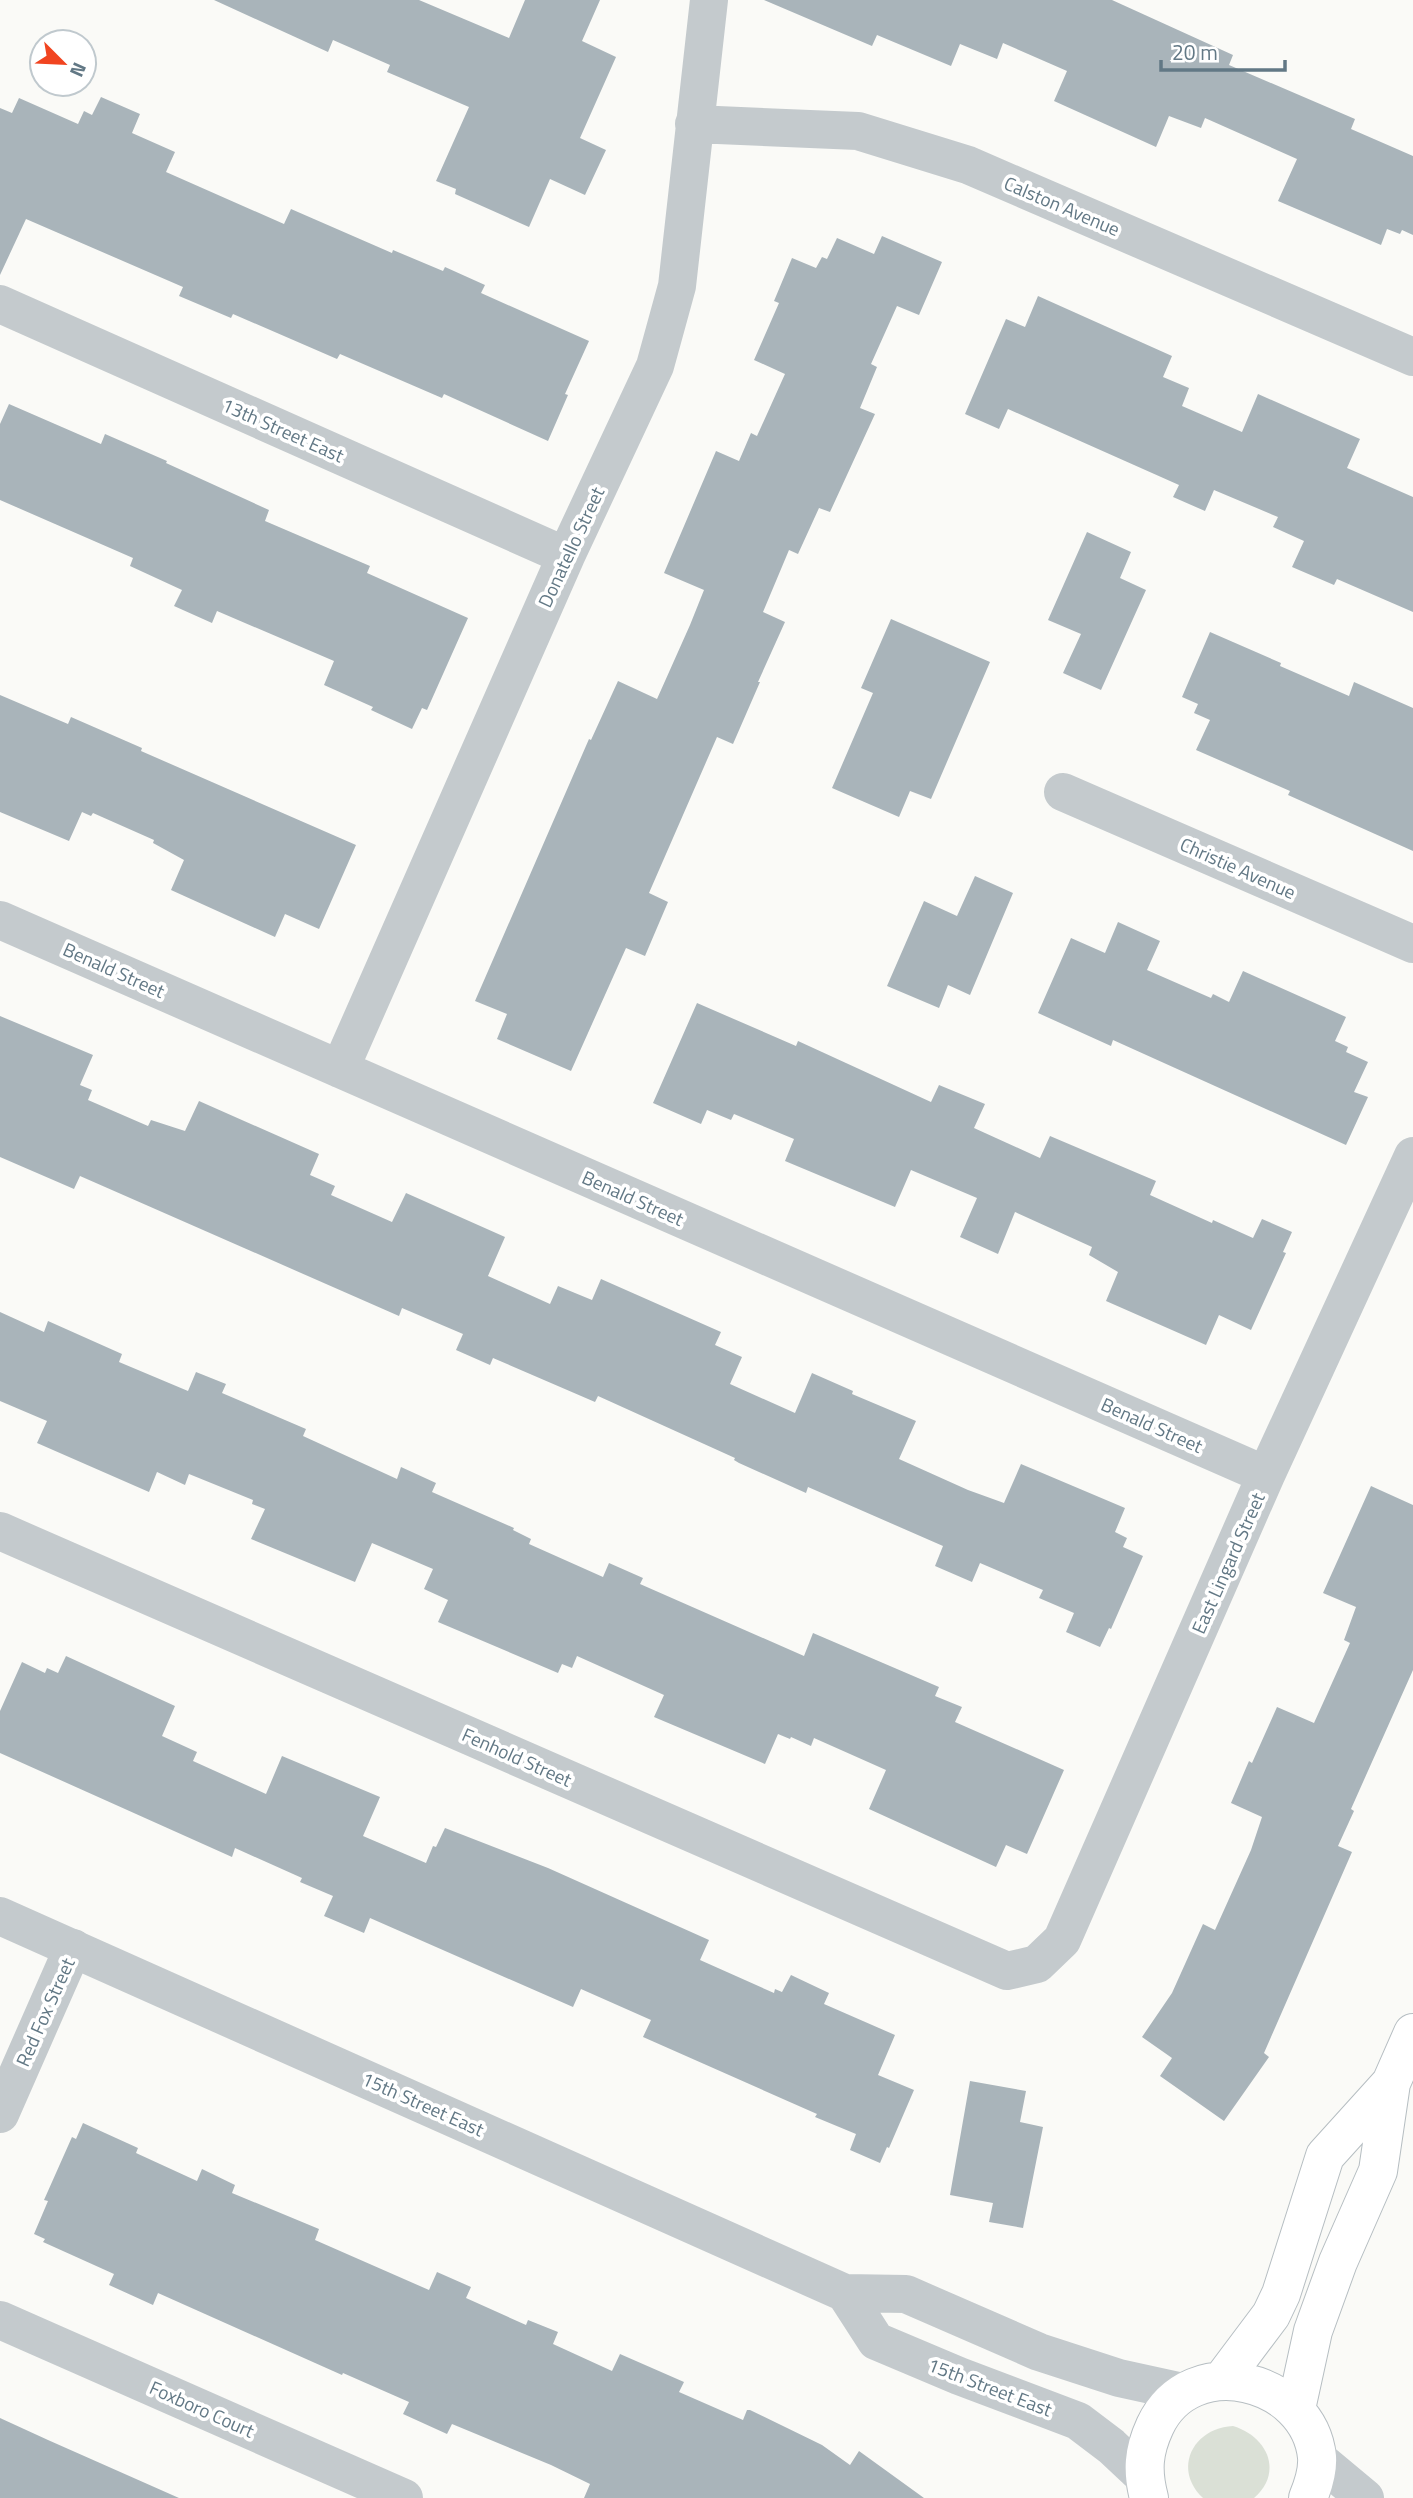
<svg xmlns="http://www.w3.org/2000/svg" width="1413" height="2498" viewBox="0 0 1413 2498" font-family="'Titillium Web',sans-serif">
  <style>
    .green { fill: #dae0d6 }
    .building { fill: #a9b4ba }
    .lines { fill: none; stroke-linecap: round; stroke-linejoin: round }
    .secondary-casing { stroke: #b6bec2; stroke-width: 40 }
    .minor { stroke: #c4cacd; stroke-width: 38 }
    .tertiary { stroke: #c4cacd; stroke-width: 38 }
    .secondary { stroke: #fff; stroke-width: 38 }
    .labels { text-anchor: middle; stroke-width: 7; stroke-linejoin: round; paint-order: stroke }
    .street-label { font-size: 19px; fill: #627885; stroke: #fff }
  </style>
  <rect width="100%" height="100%" fill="#fafaf7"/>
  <!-- green -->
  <path class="green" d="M 1233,2426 C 1267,2436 1284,2472 1254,2498 L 1203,2498 C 1172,2469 1193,2428 1233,2426 Z"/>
  <!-- building -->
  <path class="building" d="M 214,0 L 419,0 L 509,38 L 525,0 L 600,0 L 582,41 L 616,57 L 580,138 L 606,150 L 585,195 L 550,179 L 529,227 L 455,194 L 456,189 L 436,181 L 469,107 L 387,72 L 390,65 L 333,40 L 328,52 Z
    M 764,0 L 1112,0 L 1233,55 L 1229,65 L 1355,119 L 1351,129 L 1413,156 L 1413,235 L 1402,230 L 1400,234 L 1387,229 L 1381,245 L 1278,201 L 1297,159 L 1205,118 L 1201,128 L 1169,116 L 1156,147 L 1054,101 L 1067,71 L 1003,43 L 997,59 L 960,44 L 951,66 L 877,35 L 872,46 Z
    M 101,97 L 140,114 L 132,133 L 175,152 L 166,172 L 284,224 L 291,209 L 392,253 L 393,250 L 443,271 L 445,267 L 485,285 L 481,293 L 589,341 L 565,394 L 568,395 L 548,441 L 444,394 L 442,398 L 340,354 L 337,359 L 233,314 L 231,318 L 179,296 L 183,287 L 26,219 L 0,275 L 0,108 L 12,113 L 19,98 L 78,124 L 84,111 L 92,115 Z
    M 882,236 L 942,262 L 919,315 L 897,306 L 871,364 L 877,367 L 860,408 L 875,414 L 830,512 L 819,508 L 798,554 L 789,550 L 763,612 L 785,622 L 758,682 L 760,682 L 733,744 L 717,737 L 649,893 L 668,902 L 645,956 L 626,948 L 571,1071 L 497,1039 L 507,1014 L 475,1001 L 589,739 L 591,740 L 618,681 L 657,699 L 690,625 L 704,590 L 664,573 L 716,451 L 739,461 L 751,433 L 757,436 L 785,374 L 754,360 L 779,303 L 774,301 L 792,258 L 816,268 L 822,257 L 827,259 L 837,238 L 874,254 Z
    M 1038,296 L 1172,356 L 1163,377 L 1189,388 L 1182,406 L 1242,432 L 1258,394 L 1360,439 L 1347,468 L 1413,497 L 1413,612 L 1337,579 L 1334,585 L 1292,567 L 1304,541 L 1273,527 L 1278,517 L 1214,490 L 1205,511 L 1173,497 L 1179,485 L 1008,409 L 999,429 L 965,414 L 1006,319 L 1025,327 Z
    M 9,404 L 101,444 L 105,434 L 167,461 L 166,463 L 269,510 L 265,521 L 370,566 L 367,573 L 468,618 L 427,710 L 422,708 L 412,729 L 371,710 L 373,707 L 324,685 L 334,661 L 217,611 L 212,623 L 174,606 L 182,590 L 130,566 L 133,558 L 0,500 L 0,424 Z
    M 1087,532 L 1131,552 L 1120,578 L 1146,590 L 1101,690 L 1063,673 L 1081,634 L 1048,620 Z
    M 891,619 L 990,662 L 931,799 L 910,791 L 899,817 L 832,788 L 873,693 L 861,688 Z
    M 1210,632 L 1281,663 L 1280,666 L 1349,696 L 1354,682 L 1413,708 L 1413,851 L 1288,795 L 1290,791 L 1196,750 L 1210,720 L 1194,713 L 1198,704 L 1182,697 Z
    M 0,695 L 68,724 L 71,717 L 142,748 L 141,751 L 356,845 L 319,929 L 285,914 L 275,937 L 171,890 L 184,860 L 153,843 L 154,840 L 93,813 L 91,816 L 82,812 L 69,841 L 0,812 Z
    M 975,876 L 1013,893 L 970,995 L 948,985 L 939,1008 L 887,986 L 924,901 L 957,916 Z
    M 1118,922 L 1160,941 L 1147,970 L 1211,998 L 1213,994 L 1229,1002 L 1243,971 L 1346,1017 L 1335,1041 L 1348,1047 L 1346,1052 L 1368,1062 L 1354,1092 L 1368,1097 L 1346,1145 L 1113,1040 L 1111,1046 L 1038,1013 L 1071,938 L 1105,953 Z
    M 697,1003 L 796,1046 L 798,1041 L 931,1102 L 939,1085 L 985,1104 L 974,1128 L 1040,1158 L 1050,1136 L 1156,1181 L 1150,1195 L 1212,1223 L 1213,1220 L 1253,1238 L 1262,1219 L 1292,1232 L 1283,1252 L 1286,1253 L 1251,1330 L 1219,1315 L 1206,1345 L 1106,1301 L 1118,1272 L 1089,1255 L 1092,1247 L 1015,1212 L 998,1254 L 960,1237 L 977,1198 L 911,1170 L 895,1207 L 785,1161 L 794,1139 L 734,1114 L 731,1120 L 707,1110 L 701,1124 L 653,1103 Z
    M 0,1016 L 93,1055 L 80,1085 L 92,1090 L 88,1100 L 148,1126 L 151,1120 L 185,1131 L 199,1101 L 319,1154 L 310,1175 L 335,1186 L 331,1195 L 392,1222 L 406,1193 L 505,1237 L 488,1276 L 550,1304 L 558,1286 L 592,1300 L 601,1279 L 721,1332 L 715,1345 L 742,1357 L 730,1384 L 795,1413 L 812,1373 L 853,1391 L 852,1394 L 916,1421 L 899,1459 L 968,1490 L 1004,1503 L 1021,1464 L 1125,1508 L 1115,1532 L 1127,1538 L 1123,1547 L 1143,1556 L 1111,1629 L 1109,1628 L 1100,1647 L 1066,1632 L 1074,1613 L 1039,1598 L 1043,1590 L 980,1563 L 972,1582 L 935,1566 L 943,1546 L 808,1487 L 806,1493 L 739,1463 L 734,1460 L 735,1458 L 598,1396 L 595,1402 L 493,1358 L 490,1365 L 456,1350 L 463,1334 L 402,1308 L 399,1316 L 80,1176 L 74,1189 L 0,1157 Z
    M 0,1312 L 44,1332 L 48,1321 L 122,1354 L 119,1362 L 188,1391 L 196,1372 L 226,1384 L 222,1393 L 306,1429 L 303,1436 L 397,1479 L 401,1467 L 436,1483 L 432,1492 L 514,1528 L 513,1530 L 531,1539 L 529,1544 L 603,1577 L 609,1563 L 643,1578 L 640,1584 L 804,1656 L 813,1633 L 939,1687 L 935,1696 L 962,1707 L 955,1722 L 1064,1770 L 1027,1854 L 1006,1845 L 996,1867 L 869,1809 L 886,1770 L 814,1738 L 811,1746 L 791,1737 L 790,1739 L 778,1734 L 765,1764 L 654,1717 L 664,1695 L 577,1656 L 572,1668 L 562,1664 L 558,1673 L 438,1622 L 448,1600 L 424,1589 L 433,1569 L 372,1543 L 355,1582 L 251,1539 L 265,1509 L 252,1504 L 253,1500 L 189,1474 L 185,1485 L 157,1472 L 149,1492 L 37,1443 L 47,1421 L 0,1401 Z
    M 1371,1486 L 1413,1505 L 1413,1670 L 1351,1809 L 1354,1811 L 1338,1846 L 1352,1852 L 1264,2053 L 1269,2057 L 1224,2121 L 1160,2076 L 1172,2058 L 1142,2037 L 1172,1993 L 1203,1924 L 1215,1930 L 1251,1850 L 1262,1817 L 1231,1803 L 1249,1761 L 1252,1763 L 1277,1707 L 1314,1723 L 1350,1643 L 1344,1640 L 1356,1607 L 1323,1593 Z
    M 66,1656 L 175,1706 L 162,1736 L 197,1752 L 193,1761 L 266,1794 L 282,1756 L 380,1797 L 363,1836 L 426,1863 L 433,1846 L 436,1847 L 445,1828 L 548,1868 L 709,1940 L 700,1960 L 774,1993 L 775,1989 L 782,1992 L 791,1975 L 829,1993 L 824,2004 L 895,2035 L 878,2075 L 914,2090 L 889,2148 L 887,2147 L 880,2163 L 850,2150 L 856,2134 L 815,2117 L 817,2114 L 643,2037 L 651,2020 L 581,1989 L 573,2007 L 370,1918 L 364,1933 L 324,1916 L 333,1896 L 300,1882 L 302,1878 L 235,1848 L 232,1857 L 0,1753 L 0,1711 L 22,1662 L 45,1673 L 47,1668 L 58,1673 Z
    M 970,2081 L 1026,2091 L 1020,2122 L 1043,2127 L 1023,2228 L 989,2222 L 993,2203 L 950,2195 Z
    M 83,2123 L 138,2148 L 136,2153 L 197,2181 L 202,2169 L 235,2185 L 232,2193 L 319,2229 L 315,2240 L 429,2290 L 437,2272 L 471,2287 L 466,2298 L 526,2325 L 528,2320 L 558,2332 L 553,2344 L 612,2371 L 620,2354 L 684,2382 L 679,2392 L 743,2420 L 747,2410 L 750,2410 L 822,2445 L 850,2465 L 859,2451 L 924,2498 L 584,2498 L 590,2484 L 551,2465 L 452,2424 L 447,2434 L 403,2414 L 409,2402 L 343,2373 L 342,2375 L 158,2293 L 153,2305 L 109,2285 L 114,2274 L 43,2242 L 45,2239 L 34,2234 L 48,2201 L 44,2200 L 72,2137 L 76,2139 Z
    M 0,2418 L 48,2440 L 179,2498 L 0,2498 Z"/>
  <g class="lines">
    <defs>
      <path id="secondary" d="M 1223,2379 L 1271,2315 L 1281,2294 L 1325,2156 L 1391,2083
        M 1296,2409 L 1313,2331 L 1338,2262 L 1378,2171 L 1391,2083 L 1413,2033
        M 1149,2498 C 1142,2471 1143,2452 1155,2426 C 1191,2349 1309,2379 1317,2457 C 1318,2470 1313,2486 1308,2498"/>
    </defs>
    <!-- secondary casing -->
    <use href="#secondary" class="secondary-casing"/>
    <!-- minor -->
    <path class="minor" d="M 694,124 L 858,131 L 968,165 L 1413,357
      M 0,304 L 566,556
      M 1063,792 L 1413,944
      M 0,920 L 1266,1475
      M 340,1069 L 566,556 L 655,366 L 677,286 L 709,0
      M 0,1531 L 1007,1971 L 1037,1964 L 1062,1940 L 1266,1475 L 1413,1156
      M 0,2114 L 73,1948
      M 0,2320 L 404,2498"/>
    <!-- tertiary -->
    <path class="tertiary" d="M 0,1916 L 845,2293 L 906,2294 L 1039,2352 L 1119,2378 L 1183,2392
      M 845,2293 L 876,2341 L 959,2376 L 1078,2421 L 1111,2446 L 1143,2476
      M 1317,2458 L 1365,2498"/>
    <!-- secondary -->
    <use href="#secondary" class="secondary"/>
  </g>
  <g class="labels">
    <!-- street labels -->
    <g class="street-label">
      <text transform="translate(1062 206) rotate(23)" y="7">Calston Avenue</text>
      <text transform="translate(283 430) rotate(24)" y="7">13th Street East</text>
      <text transform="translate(571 547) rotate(-65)" y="7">Donatello Street</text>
      <text transform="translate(1238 868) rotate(24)" y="7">Christie Avenue</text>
      <text transform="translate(114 970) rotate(24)" y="7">Benald Street</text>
      <text transform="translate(633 1198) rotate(24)" y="7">Benald Street</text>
      <text transform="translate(1152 1425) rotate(24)" y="7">Benald Street</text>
      <text transform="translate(1228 1563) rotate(-66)" y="7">East Lingard Street</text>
      <text transform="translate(517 1757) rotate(24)" y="7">Fenhold Street</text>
      <text transform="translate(45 2012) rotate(-66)" y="7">Red Fox Street</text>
      <text transform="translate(423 2104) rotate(24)" y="7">15th Street East</text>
      <text transform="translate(990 2387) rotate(21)" y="7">15th Street East</text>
      <text transform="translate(202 2409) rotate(24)" y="7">Foxboro Court</text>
    </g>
  </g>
  <!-- north arrow -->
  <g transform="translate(63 63) rotate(114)"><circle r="33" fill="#ffffff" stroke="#c0c9ce" stroke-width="2"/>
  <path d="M0-5L12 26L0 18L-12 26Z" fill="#f14420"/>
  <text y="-10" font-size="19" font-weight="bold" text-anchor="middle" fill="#627885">N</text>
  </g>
  <!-- scale -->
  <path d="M1161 60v10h124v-10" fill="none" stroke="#627885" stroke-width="3.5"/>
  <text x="1172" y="60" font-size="21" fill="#627885" stroke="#ffffff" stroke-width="5" paint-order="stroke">20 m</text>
</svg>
